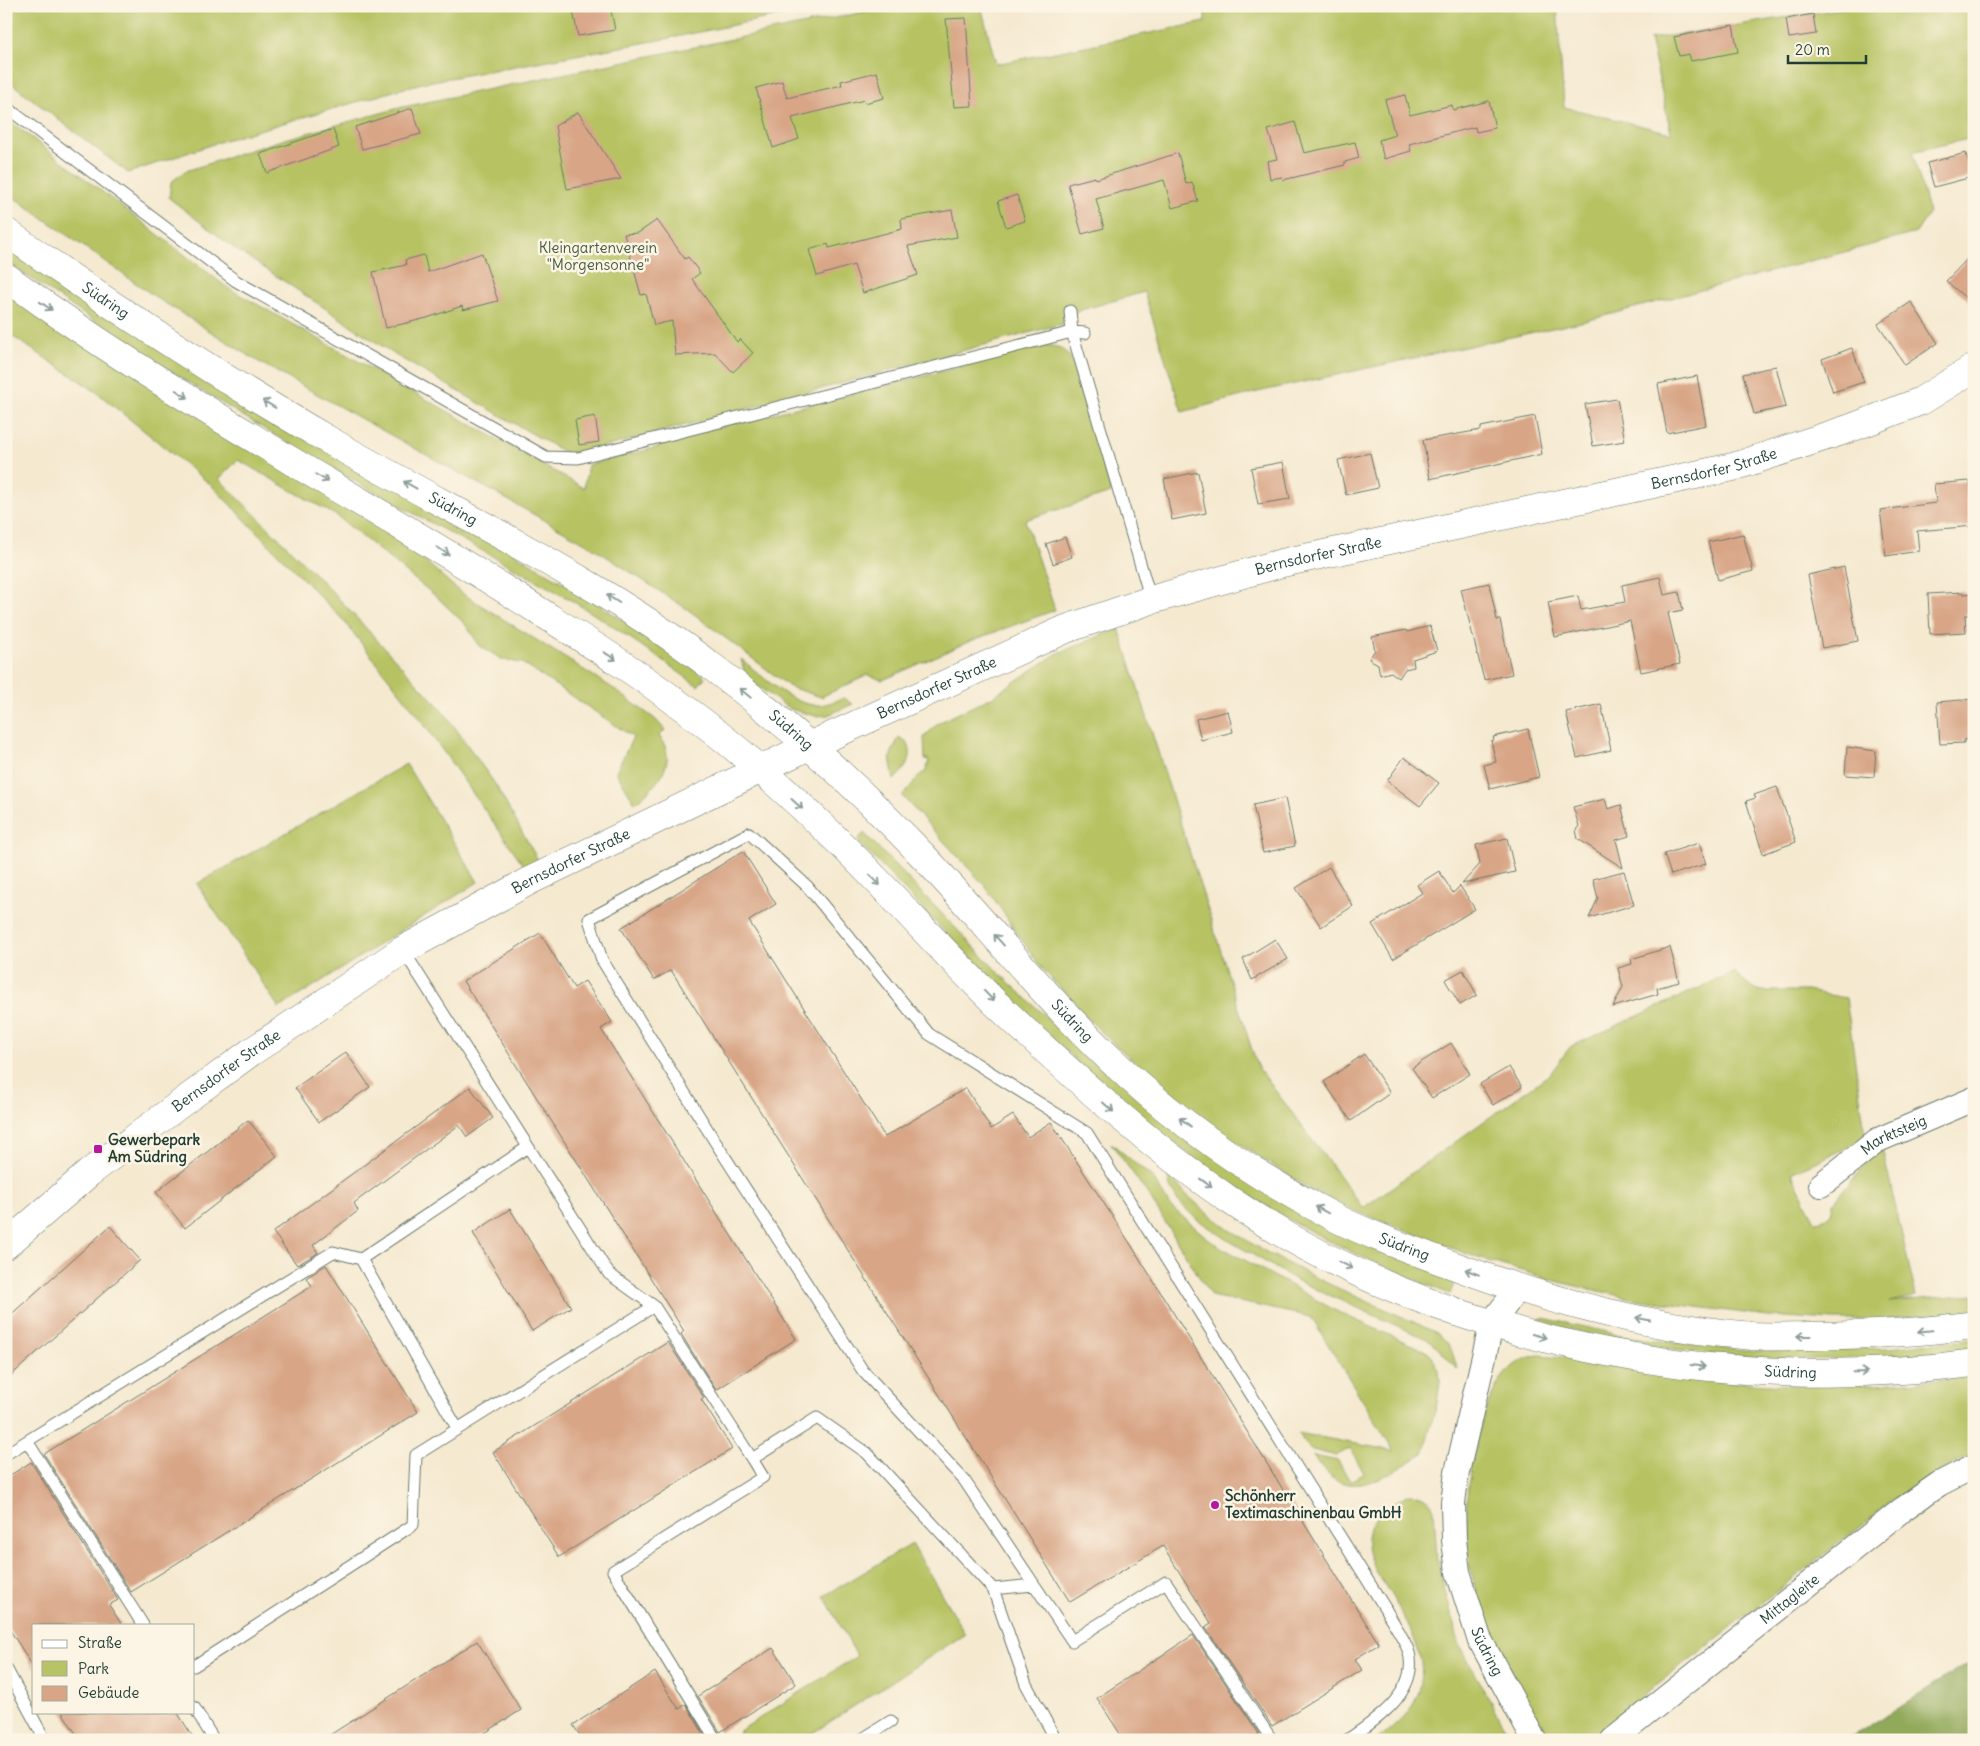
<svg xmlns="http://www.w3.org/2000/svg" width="1980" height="1746" viewBox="0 0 1980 1746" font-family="Delius,sans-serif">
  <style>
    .green { fill: #b7c364; stroke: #6b804c }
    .forest { fill: #91a95a; stroke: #587347 }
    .building { fill: #d8a586 }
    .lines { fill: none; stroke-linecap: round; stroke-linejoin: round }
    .lane-casing { stroke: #6a796b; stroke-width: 13 }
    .street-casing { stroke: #6a796b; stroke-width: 26 }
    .secondary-casing { stroke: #6a796b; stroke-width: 29 }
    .primary-casing { stroke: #6a796b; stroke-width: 29 }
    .lane { stroke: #fff; stroke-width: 11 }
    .street { stroke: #fff; stroke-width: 24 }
    .secondary { stroke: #fff; stroke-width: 28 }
    .primary { stroke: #fff; stroke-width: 28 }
    .oneway { stroke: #8f9e9a }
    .poi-dot { fill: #b5179e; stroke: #fcf5e5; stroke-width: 2 }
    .labels { text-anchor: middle; stroke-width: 5; stroke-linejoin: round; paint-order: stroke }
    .park-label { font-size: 15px; fill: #455e40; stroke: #fcf5e5 }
    .street-label { font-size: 15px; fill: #1f3d34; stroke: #fcf5e5 }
    .poi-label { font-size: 15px; font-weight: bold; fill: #1f3d34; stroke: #fcf5e5; text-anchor: start }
  </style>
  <rect width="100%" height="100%" fill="#fcf5e5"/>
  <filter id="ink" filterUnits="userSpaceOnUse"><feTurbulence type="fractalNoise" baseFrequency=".02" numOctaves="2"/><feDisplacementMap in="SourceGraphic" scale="10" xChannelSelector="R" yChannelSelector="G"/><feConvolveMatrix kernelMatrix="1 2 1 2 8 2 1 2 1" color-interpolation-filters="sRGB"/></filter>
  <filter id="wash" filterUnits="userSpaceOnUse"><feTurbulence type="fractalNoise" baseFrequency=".0096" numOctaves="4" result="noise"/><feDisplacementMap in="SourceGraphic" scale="20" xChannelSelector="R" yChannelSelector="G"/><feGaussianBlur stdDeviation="1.12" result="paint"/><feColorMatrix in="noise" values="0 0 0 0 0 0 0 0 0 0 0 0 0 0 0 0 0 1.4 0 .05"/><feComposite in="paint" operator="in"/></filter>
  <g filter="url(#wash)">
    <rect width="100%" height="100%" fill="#f5e9d0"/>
    <!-- green -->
    <path class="green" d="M 6,6 L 827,6 L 670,38 L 422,83 L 228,139 L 128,173 L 6,79 Z
      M 893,6 L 981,6 L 996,64 L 1205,22 L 1205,6 L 1557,6 L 1564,107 L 1671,133 L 1650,39 L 1858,6 L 1974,6 L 1974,146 L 1968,139 L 1912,152 L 1929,213 L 1916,233 L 1585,321 L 1253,393 L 1182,412 L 1144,292 L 1081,310 L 1062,324 L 571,456 L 397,356 L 234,248 L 169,198 L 171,182 L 186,171 L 275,142 L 403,107 Z
      M 6,118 L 228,288 L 584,488 L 588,465 L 658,447 L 679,437 L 1048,345 L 1061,348 L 1071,358 L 1111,493 L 1025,520 L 1055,610 L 968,642 L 883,680 L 868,675 L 821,697 L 790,687 L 690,611 L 589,545 L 259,362 L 157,298 L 6,192 Z
      M 6,247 L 600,605 L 705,677 L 698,686 C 652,653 605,619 555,591 C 474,545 390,502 309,455 C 205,395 105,330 6,261 Z
      M 6,294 L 398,537 L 460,592 L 611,687 L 655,719 L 665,730 L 659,736 C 680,763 656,786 635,803 L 616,772 L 633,737 L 522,663 L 503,660 L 480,646 L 465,624 L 439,599 L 337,516 L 238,460 L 219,479 L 326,585 L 444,712 L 495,784 L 539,862 L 525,867 L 416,713 L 343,620 L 211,485 L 95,391 L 6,332 Z
      M 1119,628 L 1257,1066 L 1363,1208 L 1550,1074 L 1570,1047 L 1734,972 L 1756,991 L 1807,991 L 1846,998 L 1866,1139 L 1793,1172 L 1793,1176 L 1815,1221 L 1821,1221 L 1831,1213 L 1833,1203 L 1875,1153 L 1882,1148 L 1916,1296 L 1889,1302 L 1974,1294 L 1974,1310 L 1883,1320 L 1834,1320 L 1768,1316 L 1634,1299 L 1563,1283 L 1478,1258 L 1355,1211 L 1309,1188 L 1248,1150 L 1200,1116 L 1116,1046 L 1087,1018 L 1040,966 L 985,886 L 902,796 L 922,773 L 925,773 L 929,760 L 925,759 L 924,737 L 938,723 L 992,697 L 1056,654 Z
      M 741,659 C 760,674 792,706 817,705 C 826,705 835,701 844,698 L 853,704 L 828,715 L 816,716 L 790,709 L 746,678 Z
      M 899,737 L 908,744 C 915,760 904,769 894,780 L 890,757 Z
      M 406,764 L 478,882 L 279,1008 L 197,884 Z
      M 864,833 L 998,972 L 1098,1065 L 1456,1278 L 1450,1294 C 1370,1263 1292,1226 1221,1177 C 1084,1083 972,959 857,841 Z
      M 1111,1143 L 1153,1178 L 1170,1206 L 1212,1242 L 1340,1313 L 1430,1353 L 1439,1370 L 1440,1381 L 1437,1403 L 1423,1454 C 1384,1476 1346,1509 1313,1456 L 1338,1461 L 1350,1481 L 1364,1473 L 1350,1448 L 1336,1456 L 1309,1449 L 1298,1433 L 1394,1451 L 1311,1317 L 1211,1296 L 1149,1196 Z
      M 1167,1173 C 1176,1184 1185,1194 1196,1203 C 1264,1263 1359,1295 1439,1334 L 1450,1346 L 1458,1370 L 1431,1341 L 1300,1282 L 1231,1242 L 1195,1218 L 1178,1201 L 1170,1187 Z
      M 1543,1318 L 1630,1337 L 1743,1351 L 1889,1348 L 1974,1338 L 1974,1348 C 1829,1369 1682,1360 1541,1322 L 1540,1319 Z
      M 1538,1355 C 1580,1357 1621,1369 1662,1375 C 1766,1388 1870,1389 1974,1375 L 1974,1454 L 1947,1467 L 1895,1499 L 1642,1697 L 1648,1705 L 1597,1740 L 1549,1740 C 1534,1724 1526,1699 1516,1680 C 1507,1664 1498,1649 1491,1633 C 1460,1565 1459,1487 1484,1417 C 1494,1387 1505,1362 1538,1355 Z
      M 1408,1494 C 1420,1494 1429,1498 1434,1509 L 1437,1561 L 1459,1643 L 1511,1740 L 1376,1740 C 1447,1694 1423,1646 1386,1587 C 1376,1571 1361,1550 1369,1530 C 1375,1514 1394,1503 1408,1494 Z
      M 912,1544 L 965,1634 L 802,1740 L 743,1740 L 738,1732 L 857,1656 L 824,1596 Z"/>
    <!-- forest -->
    <path class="forest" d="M 1974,1659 L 1974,1740 L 1847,1740 Z"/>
    <g id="blocks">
      <!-- building -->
      <path class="building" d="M 572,6 L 610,6 L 615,30 L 578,36 Z
        M 1813,14 L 1816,34 L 1789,38 L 1786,19 Z
        M 966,18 L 972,106 L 954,107 L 946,19 Z
        M 1733,25 L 1738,52 L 1691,61 L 1689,54 L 1679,56 L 1674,37 Z
        M 877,72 L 884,98 L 865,103 L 864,100 L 792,118 L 799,139 L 773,148 L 756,88 L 782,81 L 787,98 L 842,85 L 841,81 Z
        M 1405,95 L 1410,115 L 1452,105 L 1453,110 L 1489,101 L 1495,128 L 1476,132 L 1475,127 L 1409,144 L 1411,151 L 1384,159 L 1379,140 L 1395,135 L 1385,100 Z
        M 412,108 L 421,134 L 362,149 L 355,127 Z
        M 578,112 L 621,179 L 567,189 L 555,126 Z
        M 1295,122 L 1304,153 L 1355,142 L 1359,158 L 1345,162 L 1345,165 L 1283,180 L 1282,177 L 1270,179 L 1267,161 L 1277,159 L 1268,130 Z
        M 333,129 L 339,147 L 267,173 L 260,154 Z
        M 1178,153 L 1186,184 L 1192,182 L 1198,201 L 1172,208 L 1164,180 L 1096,199 L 1104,228 L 1082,234 L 1068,184 L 1095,177 L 1096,179 Z
        M 1966,153 L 1972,177 L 1934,187 L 1927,163 Z
        M 1017,195 L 1025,221 L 1006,227 L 998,201 Z
        M 952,210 L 957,237 L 908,246 L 918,275 L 863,293 L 854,265 L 817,276 L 809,250 L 828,244 L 829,248 L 902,229 L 901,219 Z
        M 657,220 L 685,259 L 688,257 L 700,273 L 692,279 L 737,342 L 740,339 L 753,353 L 733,372 L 715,353 L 675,355 L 672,321 L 654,325 L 646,294 L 641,295 L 624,234 L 638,233 Z
        M 1974,252 L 1974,305 L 1946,281 Z
        M 482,253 L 498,301 L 463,310 L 462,306 L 427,318 L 386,328 L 373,272 L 406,265 L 405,260 L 424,255 L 428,272 Z
        M 1911,302 L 1938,343 L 1905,365 L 1878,324 Z
        M 1852,348 L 1864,382 L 1833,392 L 1822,359 Z
        M 1776,366 L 1786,407 L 1754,414 L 1743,374 Z
        M 1697,376 L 1706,425 L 1667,433 L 1658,384 Z
        M 1617,399 L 1625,441 L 1593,446 L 1585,404 Z
        M 595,416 L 599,442 L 579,445 L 575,420 Z
        M 1535,416 L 1542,454 L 1430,479 L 1423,440 L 1481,430 L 1481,427 Z
        M 1370,453 L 1378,488 L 1346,495 L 1338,460 Z
        M 1283,462 L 1290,499 L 1258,504 L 1251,468 Z
        M 1198,472 L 1206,513 L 1172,520 L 1164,479 Z
        M 1970,481 L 1974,526 L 1917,531 L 1919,551 L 1886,556 L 1880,510 L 1936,503 L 1934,484 Z
        M 1743,534 L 1753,571 L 1718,580 L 1708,542 Z
        M 1065,537 L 1072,557 L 1053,564 L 1046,544 Z
        M 1844,567 L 1858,641 L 1822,648 L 1808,575 Z
        M 1660,577 L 1664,595 L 1679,592 L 1683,610 L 1668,613 L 1680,664 L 1641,672 L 1630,621 L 1555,637 L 1548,602 L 1578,596 L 1581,610 L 1625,602 L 1622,585 Z
        M 1489,583 L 1497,620 L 1500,620 L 1512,674 L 1484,680 L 1461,589 Z
        M 1963,592 L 1964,594 L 1974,593 L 1974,615 L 1965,615 L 1966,632 L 1930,634 L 1928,594 Z
        M 1430,626 L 1437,651 L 1413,659 L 1414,667 L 1405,669 L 1399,678 L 1391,672 L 1380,675 L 1378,664 L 1369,659 L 1375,650 L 1372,637 L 1406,630 L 1407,632 Z
        M 1974,699 L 1974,739 L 1964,740 L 1964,743 L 1940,744 L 1937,702 Z
        M 1601,704 L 1611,750 L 1577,758 L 1566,712 Z
        M 1228,711 L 1233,732 L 1201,740 L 1196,719 Z
        M 1528,729 L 1539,777 L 1490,789 L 1484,765 L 1496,762 L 1491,741 L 1494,740 L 1493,737 Z
        M 1847,747 L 1876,751 L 1874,777 L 1845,775 Z
        M 1404,757 L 1439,783 L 1420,806 L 1387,781 Z
        M 1777,787 L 1796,842 L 1763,854 L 1746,801 L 1756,798 L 1754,795 Z
        M 1285,798 L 1295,846 L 1263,853 L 1253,805 Z
        M 1605,799 L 1608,809 L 1621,805 L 1629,836 L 1616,840 L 1623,868 L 1578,839 L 1576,830 L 1579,826 L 1573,807 Z
        M 1507,838 L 1515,872 L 1462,884 L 1480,864 L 1476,845 Z
        M 1699,843 L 1706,864 L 1671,875 L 1664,854 Z
        M 743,851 L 776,904 L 749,921 L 885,1137 L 966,1088 L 991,1129 L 1013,1115 L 1028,1137 L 1051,1122 L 1133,1248 L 1379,1644 L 1355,1659 L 1362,1670 L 1272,1726 L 1205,1627 L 1211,1623 L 1163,1546 L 1070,1602 L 671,970 L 654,980 L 621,928 Z
        M 1329,867 L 1353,906 L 1321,927 L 1296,888 Z
        M 1439,871 L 1453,893 L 1460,886 L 1475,909 L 1393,959 L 1372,924 L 1422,893 L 1417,885 Z
        M 1624,871 L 1634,905 L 1589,918 L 1598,898 L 1593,879 Z
        M 540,933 L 574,988 L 585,981 L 612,1022 L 601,1029 L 796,1339 L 716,1390 L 681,1334 L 684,1331 L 463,981 Z
        M 1275,939 L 1288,959 L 1252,980 L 1243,959 Z
        M 1670,947 L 1679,982 L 1657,988 L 1658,994 L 1613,1007 L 1623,987 L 1618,968 L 1632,964 L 1631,959 Z
        M 1463,970 L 1477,995 L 1460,1005 L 1445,980 Z
        M 1451,1043 L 1470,1074 L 1432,1098 L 1412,1068 Z
        M 346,1052 L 370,1087 L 319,1122 L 295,1088 Z
        M 1364,1054 L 1390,1093 L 1351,1121 L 1324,1082 Z
        M 1509,1067 L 1522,1087 L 1493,1105 L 1480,1084 Z
        M 470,1087 L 493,1118 L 467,1137 L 459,1125 L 354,1203 L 358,1211 L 313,1245 L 318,1253 L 297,1265 L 273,1232 Z
        M 248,1120 L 277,1156 L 185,1228 L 156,1192 Z
        M 510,1209 L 571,1307 L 532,1331 L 473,1233 Z
        M 110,1226 L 140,1260 L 6,1380 L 6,1319 Z
        M 326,1265 L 418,1412 L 131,1592 L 44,1454 L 312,1286 L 306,1278 Z
        M 668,1342 L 704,1398 L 701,1399 L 732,1449 L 559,1557 L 493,1452 Z
        M 31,1462 L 118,1600 L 109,1605 L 122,1625 L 34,1625 L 34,1668 L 6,1624 L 6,1478 Z
        M 1193,1635 L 1259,1734 L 1249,1740 L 1124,1740 L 1097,1698 Z
        M 477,1641 L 521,1710 L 474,1740 L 322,1740 Z
        M 773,1648 L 796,1684 L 720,1732 L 698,1696 Z
        M 655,1672 L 679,1709 L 686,1704 L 707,1740 L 583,1740 L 573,1725 Z
        M 62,1712 L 177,1712 L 195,1740 L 80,1740 Z"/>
    </g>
  </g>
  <g filter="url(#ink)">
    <use href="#blocks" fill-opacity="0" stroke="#6a796b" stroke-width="1"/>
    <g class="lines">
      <defs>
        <path id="lane" d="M 6,107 L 236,281 L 546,457 L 578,458 L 1072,332 L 1085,333
          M 1070,311 L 1072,332 L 1151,600
          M 403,950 L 609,1274 L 654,1306 L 752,1459 L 817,1418 L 867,1453 L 993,1589 L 1034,1585
          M 361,1259 L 457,1428
          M 27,1441 L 143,1625
          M 6,1454 L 333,1252 L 361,1259 L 528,1147
          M 993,1589 L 1026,1684 L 1056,1740
          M 194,1666 L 413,1525 L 416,1455 L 654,1306
          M 6,1668 L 45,1740
          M 194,1707 L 214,1740
          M 716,1740 L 613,1571 L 763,1477 L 752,1459
          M 861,1740 L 891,1721
          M 1272,1740 L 1166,1582 L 1072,1641 L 964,1480 L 863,1371 L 714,1140 L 602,960 L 589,919 L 749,833 L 807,886 L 929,1034 L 1087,1133 L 1385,1608 C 1392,1622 1405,1638 1409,1653 C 1419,1692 1374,1722 1347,1740"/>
        <g id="street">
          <path id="s1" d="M 1821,1185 L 1878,1140 L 1974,1099"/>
          <path id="s2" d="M 1517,1290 L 1492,1322 L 1457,1472 L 1453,1503 L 1454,1540 L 1458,1572 L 1479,1638 L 1534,1740"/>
          <path id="s3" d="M 1613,1740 L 1903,1509 L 1939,1484 L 1974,1466"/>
        </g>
        <g id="secondary">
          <path id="s4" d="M 6,1245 L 89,1173 L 176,1107 L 251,1052 L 403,950 L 529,881 L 809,746 L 1066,629 L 1151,600 L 1282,563 L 1733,467 L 1851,428 L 1921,401 L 1974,368"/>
        </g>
        <g id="primary">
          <path id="s5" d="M 6,232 C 111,306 219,377 330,441 C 458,515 593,577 711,666 C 789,724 862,791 928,861 C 989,927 1045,997 1110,1059 C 1174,1120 1250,1173 1328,1214 C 1366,1234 1407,1248 1447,1263 C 1545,1300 1648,1328 1753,1336 C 1772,1337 1792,1336 1811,1336 C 1866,1335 1919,1333 1974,1325"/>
          <path id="s6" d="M 6,277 C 175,401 363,498 539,611 C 588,642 638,673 684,708 C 740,749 793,797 842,845 C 898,900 949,959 1005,1012 C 1076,1079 1148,1144 1228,1199 C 1439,1343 1722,1397 1974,1363"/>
        </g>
      </defs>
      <!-- lane casing -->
      <use href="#lane" class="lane-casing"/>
      <!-- street casing -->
      <use href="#street" class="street-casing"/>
      <!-- secondary casing -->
      <use href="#secondary" class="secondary-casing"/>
      <!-- primary casing -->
      <use href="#primary" class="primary-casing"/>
      <!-- lane -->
      <use href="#lane" class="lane"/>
      <!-- street -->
      <use href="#street" class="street"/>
      <!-- secondary -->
      <use href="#secondary" class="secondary"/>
      <!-- primary -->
      <use href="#primary" class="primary"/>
    </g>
    <!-- one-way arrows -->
    <defs><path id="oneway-shaft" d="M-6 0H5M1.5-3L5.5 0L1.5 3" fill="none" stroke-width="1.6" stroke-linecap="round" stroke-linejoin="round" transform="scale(1.25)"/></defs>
    <g class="oneway">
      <use href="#oneway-shaft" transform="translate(46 306) rotate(34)"/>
      <use href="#oneway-shaft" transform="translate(182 394) rotate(32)"/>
      <use href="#oneway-shaft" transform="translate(269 404) rotate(-149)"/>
      <use href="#oneway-shaft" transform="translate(322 478) rotate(30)"/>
      <use href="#oneway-shaft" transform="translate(410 485) rotate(-151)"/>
      <use href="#oneway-shaft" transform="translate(443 551) rotate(32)"/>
      <use href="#oneway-shaft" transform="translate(613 599) rotate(-148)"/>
      <use href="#oneway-shaft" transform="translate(610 656) rotate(33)"/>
      <use href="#oneway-shaft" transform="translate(745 693) rotate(-141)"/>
      <use href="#oneway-shaft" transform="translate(797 804) rotate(42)"/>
      <use href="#oneway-shaft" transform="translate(875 880) rotate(46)"/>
      <use href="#oneway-shaft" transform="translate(999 940) rotate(-132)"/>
      <use href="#oneway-shaft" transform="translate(989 996) rotate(46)"/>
      <use href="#oneway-shaft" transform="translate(1108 1107) rotate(41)"/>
      <use href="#oneway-shaft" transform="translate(1185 1122) rotate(-142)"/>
      <use href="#oneway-shaft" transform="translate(1206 1183) rotate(36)"/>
      <use href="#oneway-shaft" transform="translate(1322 1210) rotate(-151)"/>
      <use href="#oneway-shaft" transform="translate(1346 1265) rotate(27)"/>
      <use href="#oneway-shaft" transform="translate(1472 1272) rotate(-159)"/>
      <use href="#oneway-shaft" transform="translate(1643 1319) rotate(-169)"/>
      <use href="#oneway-shaft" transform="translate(1925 1331) rotate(175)"/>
      <use href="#oneway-shaft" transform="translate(1539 1336) rotate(15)"/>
      <use href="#oneway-shaft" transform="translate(1804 1336) rotate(180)"/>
      <use href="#oneway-shaft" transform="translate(1698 1366) rotate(7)"/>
      <use href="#oneway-shaft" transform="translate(1860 1372) rotate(-1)"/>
    </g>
  </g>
  <!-- markers -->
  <g class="poi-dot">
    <rect x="93" y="1144" width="10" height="10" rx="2.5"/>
    <circle cx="1215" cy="1505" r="5"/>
  </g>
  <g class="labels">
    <!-- park labels -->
    <g class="park-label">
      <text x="598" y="253">Kleingartenverein<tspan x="598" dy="17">"Morgensonne"</tspan></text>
    </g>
    <!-- street labels -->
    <g class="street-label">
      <text dy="5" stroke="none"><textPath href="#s5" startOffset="121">Südring</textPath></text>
      <text dy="5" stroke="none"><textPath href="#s4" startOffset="1900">Bernsdorfer Straße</textPath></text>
      <text dy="5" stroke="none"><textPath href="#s5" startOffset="526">Südring</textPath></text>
      <text dy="5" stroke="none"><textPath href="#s4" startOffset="1495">Bernsdorfer Straße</textPath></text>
      <text dy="5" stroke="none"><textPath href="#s4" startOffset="1090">Bernsdorfer Straße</textPath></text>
      <text dy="5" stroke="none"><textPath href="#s5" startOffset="931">Südring</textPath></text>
      <text dy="5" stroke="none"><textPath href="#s4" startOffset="685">Bernsdorfer Straße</textPath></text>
      <text dy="5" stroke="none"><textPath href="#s5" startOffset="1336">Südring</textPath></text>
      <text dy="5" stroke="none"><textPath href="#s4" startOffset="281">Bernsdorfer Straße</textPath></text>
      <text dy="5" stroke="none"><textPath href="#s1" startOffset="89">Marktsteig</textPath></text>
      <text dy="5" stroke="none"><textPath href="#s5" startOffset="1741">Südring</textPath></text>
      <text dy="5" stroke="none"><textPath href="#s6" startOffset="2134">Südring</textPath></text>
      <text dy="5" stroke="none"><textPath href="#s3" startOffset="226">Mittagleite</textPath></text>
      <text dy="5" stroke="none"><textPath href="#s2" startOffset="380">Südring</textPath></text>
    </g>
    <!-- poi labels -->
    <g class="poi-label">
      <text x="108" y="1145">Gewerbepark<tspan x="108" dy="17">Am Südring</tspan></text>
      <text x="1225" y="1501">Schönherr<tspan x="1225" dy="17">Textimaschinenbau GmbH</tspan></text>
    </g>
  </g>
  <!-- margin -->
  <rect width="1980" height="1746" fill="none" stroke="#fcf5e5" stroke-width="25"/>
  <!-- legend -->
  <rect x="32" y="1624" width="162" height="90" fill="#fcf5e5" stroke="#a4ab9e"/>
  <rect x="42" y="1640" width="25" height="8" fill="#ffffff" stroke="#a4ab9e"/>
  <text x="78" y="1648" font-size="15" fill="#1f3d34">Straße</text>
  <rect x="42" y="1661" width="25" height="15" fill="#b7c364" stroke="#a4ab9e"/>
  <text x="78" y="1674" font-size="15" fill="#1f3d34">Park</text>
  <rect x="42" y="1686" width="25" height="15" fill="#d8a586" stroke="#a4ab9e"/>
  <text x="78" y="1698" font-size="15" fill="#1f3d34">Gebäude</text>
  <!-- scale -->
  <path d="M1788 55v8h78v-8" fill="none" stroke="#1f3d34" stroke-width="2.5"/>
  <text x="1795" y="55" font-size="15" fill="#1f3d34" stroke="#fcf5e5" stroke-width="4" paint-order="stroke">20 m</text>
</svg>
